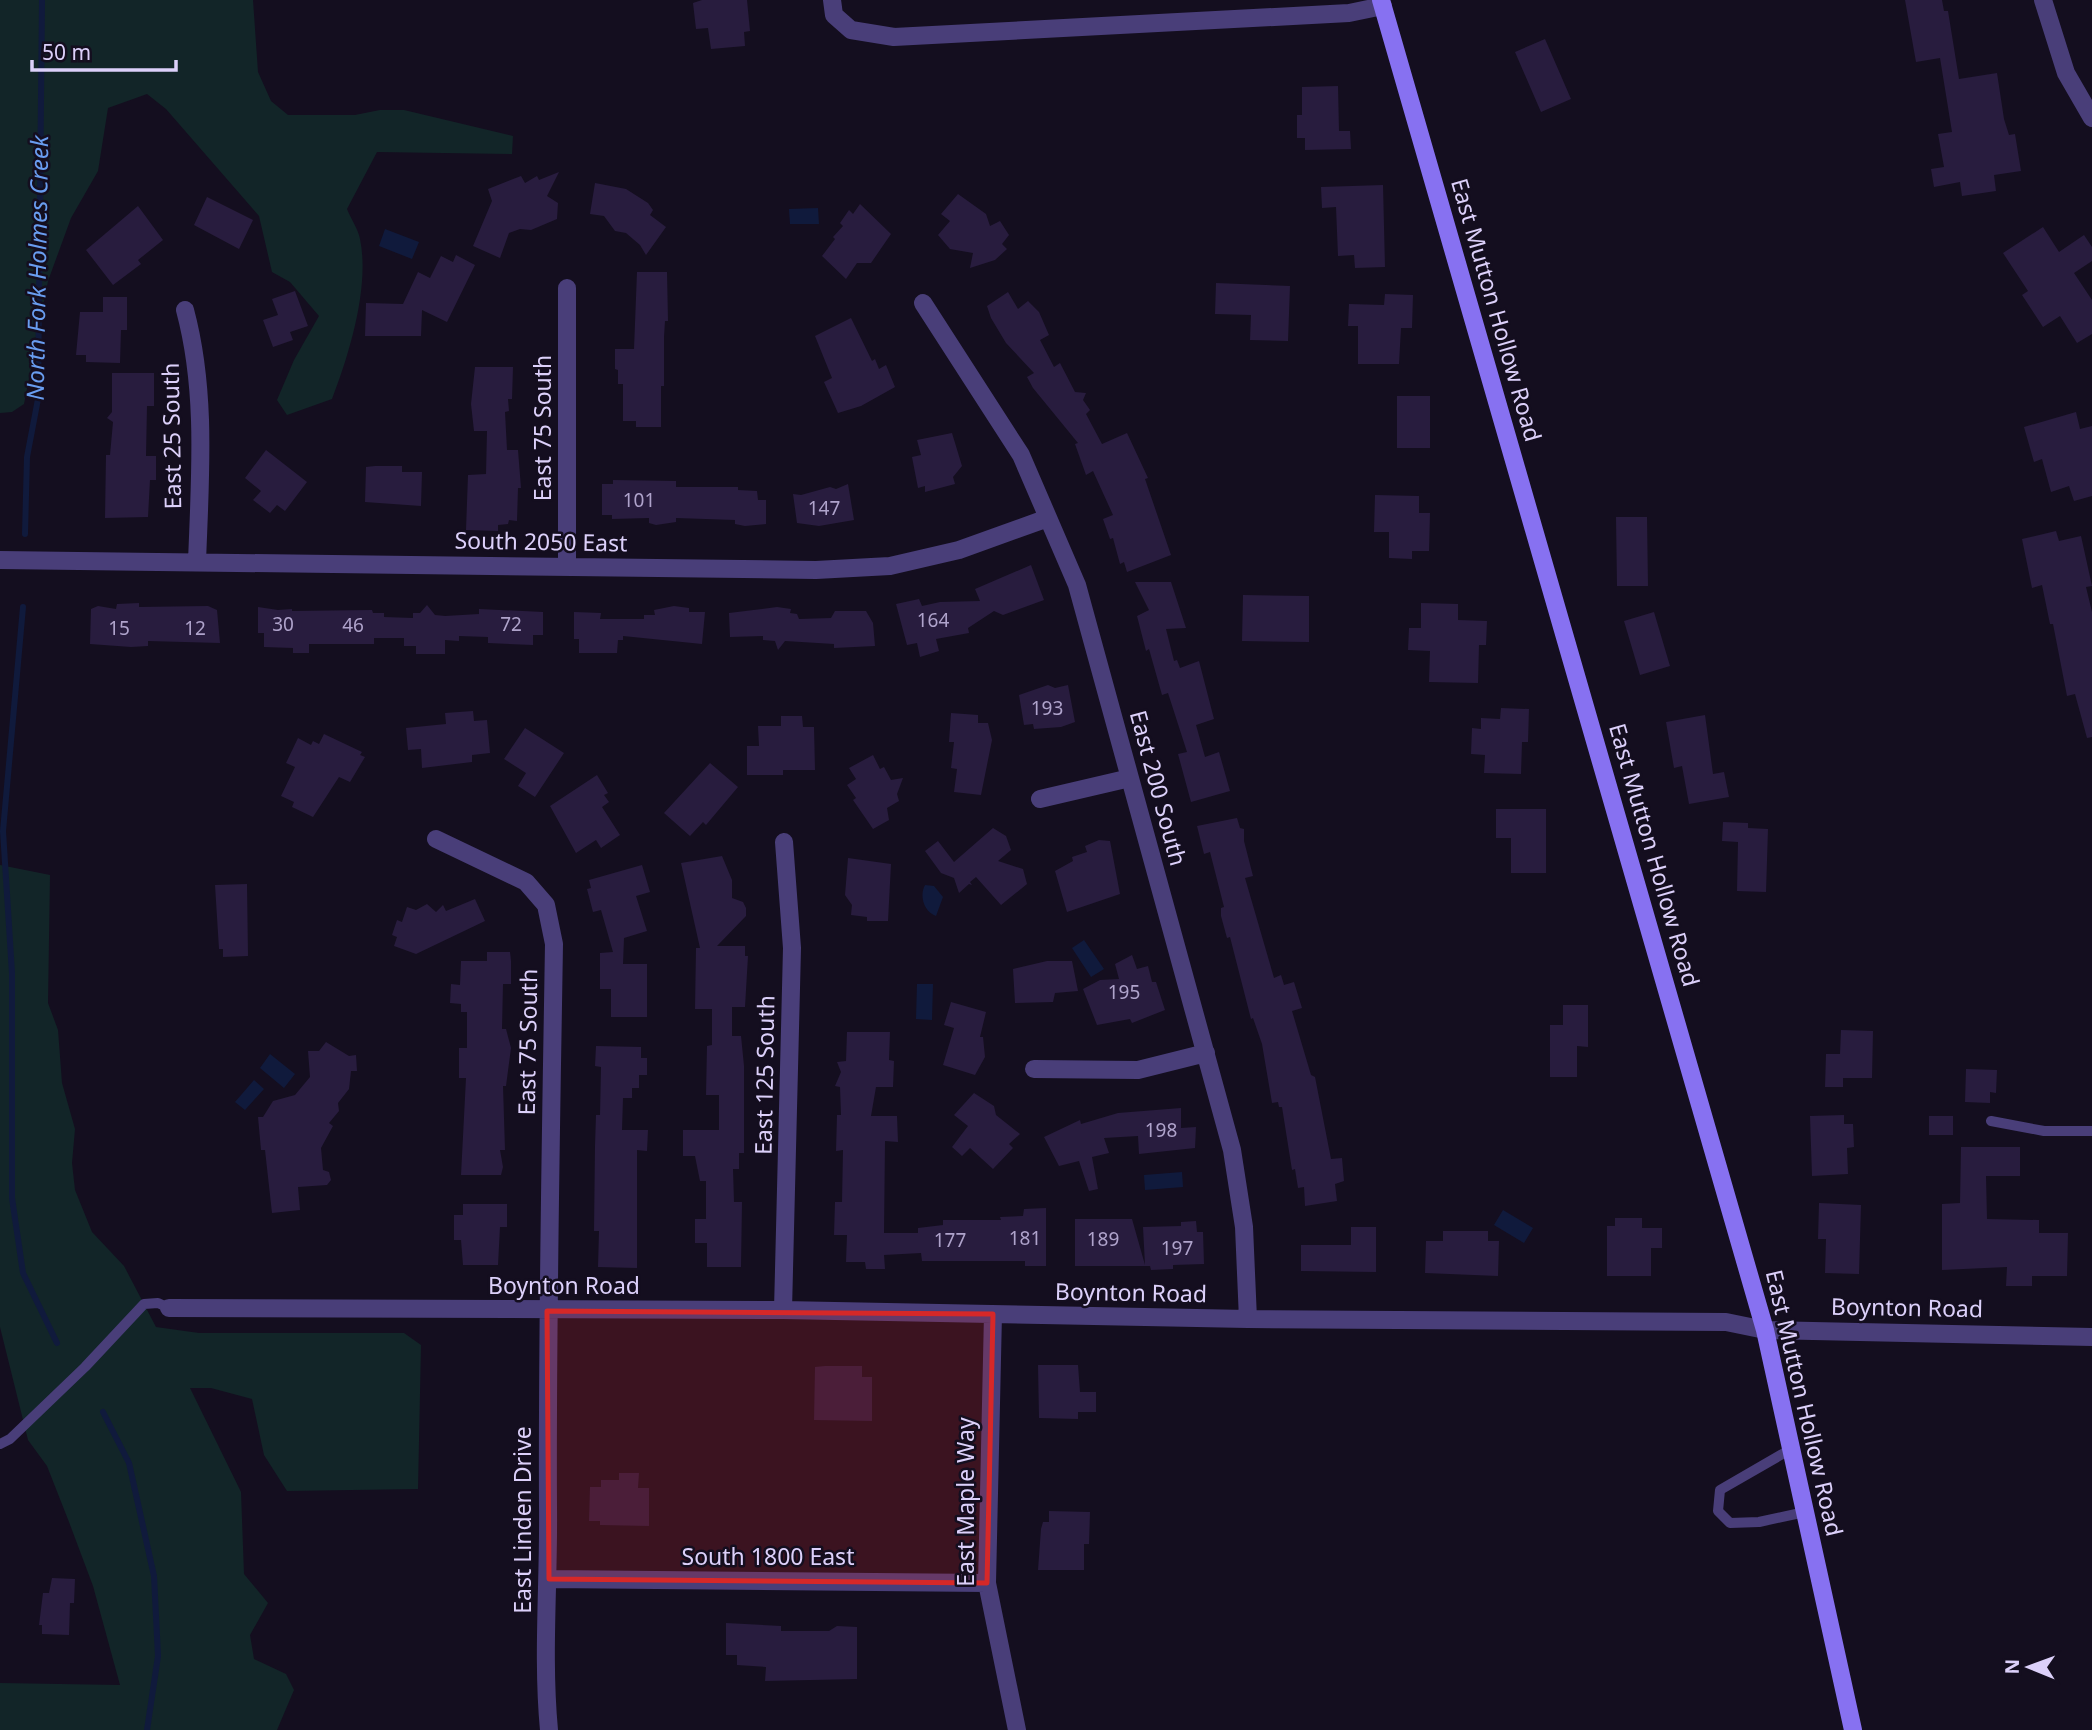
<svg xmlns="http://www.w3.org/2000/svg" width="2092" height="1730" font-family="'Noto Sans',sans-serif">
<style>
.green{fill:#122528}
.water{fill:#101a3c}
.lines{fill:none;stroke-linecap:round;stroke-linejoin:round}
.stream{stroke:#101a3c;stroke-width:6}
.building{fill:#281c3e}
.lane{stroke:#493e79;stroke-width:10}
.street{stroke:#493e79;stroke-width:18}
.secondary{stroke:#8771f1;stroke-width:18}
.marked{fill:#d62828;fill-opacity:0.2;stroke:#d62828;stroke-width:5;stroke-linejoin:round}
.labels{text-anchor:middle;stroke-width:5;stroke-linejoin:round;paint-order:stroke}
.number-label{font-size:19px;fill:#afa3cb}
.street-label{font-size:23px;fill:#dcd0fa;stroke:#140e1f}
.water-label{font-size:24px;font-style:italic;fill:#699df0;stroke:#140e1f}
</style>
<rect width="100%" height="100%" fill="#140e1f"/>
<path class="green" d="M0,0H253L258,72L271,101L288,115H355L380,110H404L513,136L512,154L377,152L347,209C351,219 358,229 360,239C370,287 349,355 332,399L287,415L277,400L294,360L319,316L290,282L272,272L259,216L166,109L147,94L108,108L98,171L71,218L48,281L24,404L12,412L0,413Z
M0,865L50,875L48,1003L58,1030L62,1083L75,1129L72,1163L75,1190L92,1232L124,1266L156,1327L199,1333H404L421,1345L418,1489L287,1491L264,1455L252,1399L211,1388H190L241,1492L244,1574L268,1603L250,1635L254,1659L286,1674L294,1690L277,1730H0V1683L120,1685L93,1586L69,1522L47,1466L28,1440L0,1327Z"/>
<path class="water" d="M818,208L819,224H790L789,209Z
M385,229L419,242L412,259L379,246Z
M925,885L934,886L943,897L936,916C924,912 919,896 925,885Z
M1084,940L1104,969L1091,977L1072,948Z
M917,984H933L932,1020L916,1019Z
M270,1054L295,1074L284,1088L260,1068Z
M254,1080L264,1089L245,1110L235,1102Z
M1182,1172L1183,1187L1145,1190L1144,1175Z
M1503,1210L1533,1228L1524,1243L1494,1225Z"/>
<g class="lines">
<path class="stream" d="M25,534L27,457L38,399L42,0
M23,607L3,831L12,973V1198L23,1273L57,1343
M103,1412L129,1463L154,1576L158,1656L147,1730"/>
</g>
<path class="building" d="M702,0H747L750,31L744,32L745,46L711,49L708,28L696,29L693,3Z
M1905,0H1942L1944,11H1948L1959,79L1997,73L2004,119L2009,135L2015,134L2021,171L1994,175L1996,191L1962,196L1960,182L1934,187L1931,169L1944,167L1938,134L1952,132L1940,58L1916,62Z
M1545,39L1571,99L1541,112L1515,52Z
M1338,86L1339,131H1350L1351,149L1305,150V138H1297V115H1302V87Z
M559,172L547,196L558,203L557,219L531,230L520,229L509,233L500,258L473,246L492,201L488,189L521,176L525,183L537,176L539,180Z
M595,183L626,189L648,203L653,210L650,215L666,227L646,255L640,245L626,233L615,231L604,216L590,214Z
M1383,185L1385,267L1355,268L1354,255L1338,256L1336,207L1322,208L1321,187Z
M958,194L986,214L990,226L1000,221L1009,235L1002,244L1007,249L995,260L970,268L973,253L950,249L938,235L950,221L941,214Z
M207,197L253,220L239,249L194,225Z
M860,204L891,234L871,263H857L846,279L822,256L835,239L833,237L843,226L840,223L849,210L853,214Z
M138,206L163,240L138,260L141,264L113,285L86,250Z
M2043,227L2059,252L2084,235L2092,247V261L2074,273L2092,300V334L2077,343L2060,316L2043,327L2022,295L2028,291L2003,253Z
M456,255L475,265L447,322L422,310L421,336H365L366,303L403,304L418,272L430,278L441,256L453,262Z
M637,272H667L668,321H665L664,337V386H661V427H636V421H623V384H618V370L615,369V349H634Z
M1216,283L1290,286L1288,341L1250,340L1251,315L1215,314Z
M295,291L308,326L290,332L293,340L273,347L263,320L278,315L272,299Z
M1008,292L1018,309L1028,301L1039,312L1049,335L1040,340L1054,367L1060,363L1075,392L1086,393L1083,400L1090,410L1086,414L1102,444L1127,433L1148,478L1145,479L1171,555L1127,572L1124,562L1120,564L1113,538L1110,539L1103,519L1113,515L1093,471L1086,475L1075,444L1078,443L1033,388L1027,377L1034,373L1006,343L991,318L987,306Z
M1385,294L1413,295L1412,328H1401L1399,364H1358V326H1348L1349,304L1384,305Z
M103,297H127V330H121L120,363L86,362V355H76L80,312H103Z
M851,318L872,361L875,359L879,369L886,365L895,387L861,406L838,413L824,382L832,378L815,336Z
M475,367H513L512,399H508L509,411L505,412L507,450H518L521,488H518L517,521L509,520L508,524L498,525V531L466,530L468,475L486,474L487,431H474L471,404Z
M112,373H154V406H147L146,456H156V480H150L148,517L105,518L106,455H110L113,422L107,418L112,412Z
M1397,396H1430V448H1397Z
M2076,412L2080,429L2092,426V496L2074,501L2069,486L2051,492L2042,459L2034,462L2024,427Z
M952,433L962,466L953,477L955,484L925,492V486L918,488L912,457L921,455L917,440Z
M266,450L307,482L285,511L277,505L270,513L253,500L261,491L245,478Z
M375,466H402V472H422L421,506L365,502L366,467Z
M613,480L676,481V487H738V490L757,491L758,500H766V524L745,526L735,524V520L676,518V522L656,525L649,523V518L612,519V515H602V484H613Z
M848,484L854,520L819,526L797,523L793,494L801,495L830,487L836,489Z
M1375,495L1419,496V513H1430L1429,551H1412V559L1389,558V532H1374Z
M1616,517H1647L1648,586H1617Z
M2056,531L2059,541L2081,536L2092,586L2086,587L2092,612V737L2087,738L2075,694L2067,696L2053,624H2050L2042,585L2032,588L2022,539Z
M1031,565L1044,600L1003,615L994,611L968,628L969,633L936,639L939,651L920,657L917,643L907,645L896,604L919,599L922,606L940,602L980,601L975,589Z
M1135,582H1171L1186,628L1166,629L1174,661L1177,660L1180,668L1199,661L1214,719L1196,725L1205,757L1219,752L1230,791L1191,802L1178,754L1187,752L1168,693L1162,695L1149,649L1146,651L1137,616L1149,610Z
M1243,595L1309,596V642L1242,641Z
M139,603V607L208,606L217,610L220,643L148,641V646L131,647L90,644L91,609L98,606L116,609L117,604Z
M1421,603L1458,604V620L1487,621L1486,645H1479L1478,683L1429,682L1430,651L1408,650L1409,628H1421Z
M427,605L435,615L445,616L479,614V609L543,612V635H533V645L488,643V637L459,636V641L445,640V654H416V646H404V638H374V644H309V653H293V648L264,647V633H258V607L278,610L292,609V611L372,610L373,613H384V617L413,618V613H420Z
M674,606L689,608V612H705L702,644L623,636V640H618L617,653H579V639H574V612L601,613L600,619H644V615H655L654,610Z
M777,607L791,609L790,613L797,614L799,619L831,618L835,611H866L873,623L875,646L834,648V644L785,641L778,650L775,641L763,640V636L730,637L729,613Z
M1654,612L1670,666L1640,675L1624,621Z
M1048,685L1055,688L1068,685L1075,722L1061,727L1034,729L1033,724L1024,725L1019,695Z
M1501,708L1529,709L1528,742H1522L1521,774L1484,773L1485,755L1471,754L1472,728L1481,729V718L1500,719Z
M473,711L474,721L487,720L490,753L472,755V762L422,768L421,749L408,750L406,728L446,724L445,713Z
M951,713L978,715V723H988L992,740L981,795L954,792L957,769L951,768L954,742H949Z
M1705,715L1713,774L1724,772L1729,797L1689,804L1682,766L1674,768L1666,722Z
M781,716H802L803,727H814L815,770H783V775H747V746H759L758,726H781Z
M525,728L564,753L535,797L518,786L526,773L504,759Z
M324,734L362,752L360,755L365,757L350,782L339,777L313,817L292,807L294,802L281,796L295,767L286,763L298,738L311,745L313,741L319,744Z
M873,755L880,769L884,767L891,780L903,778L897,794L899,801L887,808L889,820L873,829L853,800L856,798L847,785L856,779L849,768Z
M710,763L738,787L706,825L703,822L690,836L664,813Z
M597,775L608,793L604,795L609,802L602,807L620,835L601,848L596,840L576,853L550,806Z
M1496,809H1546V873H1511V838H1496Z
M1237,818L1240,828L1244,829V841L1253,876L1245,878L1274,978L1281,975L1284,985L1294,982L1302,1008L1292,1011L1311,1075L1315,1077L1331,1159L1342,1158L1344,1181L1335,1184L1337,1201L1305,1206L1304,1187L1298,1188L1295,1169L1292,1170L1282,1107H1279L1278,1102L1272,1103L1262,1044L1253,1018L1251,1019L1230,937L1227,938L1221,916V908L1224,907L1210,852L1204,854L1197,826Z
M1723,822L1748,823V828L1768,829L1766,892L1737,891L1738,842L1722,841Z
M993,828L1006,836L1011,850L998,861L1023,869L1027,884L1001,905L976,877L970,882L972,885L969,884L959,893L954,878L941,873L925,851L938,841L954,862Z
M1099,840L1110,841L1120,894L1067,912L1055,871L1073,861L1072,857L1087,852L1085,846Z
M722,856L732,880V898L743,902L746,908V916L717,946H745V956H748L745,1007H732V1036H741L744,1066V1153H739V1169H733L734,1202H742L741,1267H707V1243H695V1219H706V1181H700L695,1156H683V1130H719V1095H706L707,1046L712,1045V1009H695L696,948H700L681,863Z
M848,858L891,864L888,921H867V917L851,915L852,905L845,895Z
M642,865L650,892L636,896L647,931L624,938L623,964H647V1017H611V989H600V953L613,952L601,910L593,912L587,889L591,888L589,880Z
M247,884L248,956L223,957V949H219L215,885Z
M475,899L485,921L416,954L394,946L397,937L392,935L397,920L402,922L407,907L416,910L427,904L436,912L443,905L446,911Z
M487,952H510L511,961V984H503L502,1029H506L511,1048L506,1086H503L505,1150H500L503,1167L501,1175H461L466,1078H459V1048H467V1012H461V1004L450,1003L451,984L460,985L461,961H487Z
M1132,955L1137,969L1148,966L1152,982H1156L1165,1010L1132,1023L1130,1019L1097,1025L1083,989L1100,980L1119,979L1115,964Z
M1047,961H1072L1078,991L1055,993L1053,1002L1015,1003L1013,969Z
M951,1002L986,1012L980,1037H983L985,1057L975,1075L943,1065L954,1028L944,1025Z
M1563,1005H1588V1047L1577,1046V1077H1550V1025H1563Z
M1841,1030L1873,1031L1872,1078H1843V1087H1825L1826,1054H1840Z
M847,1032H890L889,1060L894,1061L893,1087H876L871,1116H897L898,1142L885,1141L884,1233H918V1228L943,1225V1220H1001L1000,1217L1023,1216L1024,1209L1046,1208V1266H1025V1261H922L921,1253L884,1255L885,1269H866L865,1262H846L847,1235H834L835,1202H842L843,1150L836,1151L837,1115H841L840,1087L835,1086L841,1072L837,1062L846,1061Z
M326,1042L349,1056L356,1055L357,1071H351L349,1089L338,1103L339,1111L329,1123L333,1126L321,1148L323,1170L329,1172L331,1180L327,1185L298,1187L300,1210L272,1213L265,1150H261L258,1117H263L273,1101L295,1095L310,1077L308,1051H319Z
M596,1046L641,1047V1058H647V1075H639V1088H632V1098H623L622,1130H648L647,1151L637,1150V1268L598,1267L599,1231H594L595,1146L596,1115H600L601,1067L595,1066Z
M1966,1069L1997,1070L1996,1093L1990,1092V1103L1965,1102Z
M974,1093L994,1106L996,1115L1020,1134L1009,1144L1013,1148L993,1169L970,1148L962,1156L952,1147L968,1126L954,1115Z
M1181,1108V1128L1196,1127L1195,1148L1139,1154L1138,1136L1104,1138L1109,1153L1092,1157L1098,1189L1089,1191L1079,1161L1059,1166L1044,1137L1080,1120L1081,1124L1118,1113Z
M1844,1115V1124H1853L1854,1147L1847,1148L1848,1174L1812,1176L1810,1116Z
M1929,1116H1953V1135H1929Z
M1961,1147H2020V1176H1986L1987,1219L2039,1220V1233H2068L2067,1276H2032V1286H2006L2007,1267L1942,1270V1204L1960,1203Z
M1819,1203L1861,1205L1859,1274L1825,1273L1826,1239H1818Z
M463,1204H507V1227H500L498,1265H463L461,1240H454V1215H463Z
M1615,1218H1642V1228H1662V1248H1651V1276H1607V1226H1615Z
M1075,1219H1132L1145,1265L1143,1227L1181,1226V1222L1196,1221L1197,1232H1203L1204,1264L1173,1265V1269L1151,1270L1150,1266H1075Z
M1351,1227H1376V1272L1301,1271V1245H1351Z
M1443,1231H1488V1241H1499L1498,1276L1425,1273L1426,1241H1443Z
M1038,1365H1078L1080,1392H1096V1412H1078V1419L1039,1418Z
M825,1366H862V1377H872V1421L814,1420L815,1367Z
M619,1473H639L638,1488H649V1526L600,1525V1521H589L590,1487H601V1480H619Z
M1049,1511L1090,1512L1089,1544H1084V1570H1038L1041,1529L1043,1522H1049Z
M52,1578L75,1579L74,1603H70L69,1635L42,1634V1625H39L43,1593H49Z
M726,1623L781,1626V1631H829L837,1626L857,1627V1679L765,1681L766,1667L737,1665V1655H726Z"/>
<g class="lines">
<path class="lane" d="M1991,1121L2044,1131H2092
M0,1444L10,1439L85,1367L144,1304L158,1303L169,1308
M1791,1449L1720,1490L1718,1511L1730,1523L1759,1522L1805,1512"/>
<path class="street" d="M832,0L834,15L851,30L894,37L1349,13L1383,6
M2043,0L2066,73L2092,118
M923,303L1021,455L1077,585L1232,1150L1244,1227L1248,1319
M185,310C207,392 200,478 197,562
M0,560L816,570L890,566L959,550L1048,518
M567,567V288
M1040,799L1130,778
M436,839L526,882L546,905L554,944C551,1132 547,1320 548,1507C549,1582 542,1656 549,1730
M1034,1069L1138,1070L1206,1053
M169,1308L783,1310L1248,1319L1726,1322L1765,1330L2092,1337
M783,1310L792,948L784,842
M993,1314L987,1583L1017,1730
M549,1579L987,1583"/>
<path class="secondary" d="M1381,0L1765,1330L1853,1730"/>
</g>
<path class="marked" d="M547,1311L993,1314L987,1583L549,1579Z"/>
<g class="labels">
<g class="number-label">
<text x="639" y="507">101</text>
<text x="824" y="515">147</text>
<text x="933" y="627">164</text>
<text x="283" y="631">30</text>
<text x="511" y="631">72</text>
<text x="353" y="632">46</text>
<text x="119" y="635">15</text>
<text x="195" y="635">12</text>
<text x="1047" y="715">193</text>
<text x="1124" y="999">195</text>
<text x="1161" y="1137">198</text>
<text x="1025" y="1245">181</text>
<text x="1103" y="1246">189</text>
<text x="950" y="1247">177</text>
<text x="1177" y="1255">197</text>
</g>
<g class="street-label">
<text transform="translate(1496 310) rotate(74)" y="8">East Mutton Hollow Road</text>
<text transform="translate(543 428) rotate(-90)" y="8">East 75 South</text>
<text transform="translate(172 436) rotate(-91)" y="8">East 25 South</text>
<text transform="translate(541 542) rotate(1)" y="8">South 2050 East</text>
<text transform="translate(1158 788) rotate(75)" y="8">East 200 South</text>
<text transform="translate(1654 855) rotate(74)" y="8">East Mutton Hollow Road</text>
<text transform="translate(528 1042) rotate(-89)" y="8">East 75 South</text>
<text transform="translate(765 1075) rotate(-89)" y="8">East 125 South</text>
<text x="564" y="1294">Boynton Road</text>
<text transform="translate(1131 1293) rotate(1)" y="8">Boynton Road</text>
<text transform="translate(1907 1308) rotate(1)" y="8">Boynton Road</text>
<text transform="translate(1804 1403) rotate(77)" y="8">East Mutton Hollow Road</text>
<text transform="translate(966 1502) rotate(-90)" y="8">East Maple Way</text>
<text transform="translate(523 1520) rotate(-90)" y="8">East Linden Drive</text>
<text x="768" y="1565">South 1800 East</text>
</g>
<g class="water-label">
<text transform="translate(38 268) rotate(-89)" y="8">North Fork Holmes Creek</text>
</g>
</g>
<g transform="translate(2029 1667) rotate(271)" stroke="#140e1f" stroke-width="5" paint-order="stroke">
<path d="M0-5L12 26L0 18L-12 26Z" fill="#dcd0fa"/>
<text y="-10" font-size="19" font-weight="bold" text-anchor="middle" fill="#dcd0fa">N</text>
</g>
<path d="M32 60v10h144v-10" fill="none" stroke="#dcd0fa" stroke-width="3.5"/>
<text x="42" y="60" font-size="21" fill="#dcd0fa" stroke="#140e1f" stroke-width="5" paint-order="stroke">50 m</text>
</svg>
